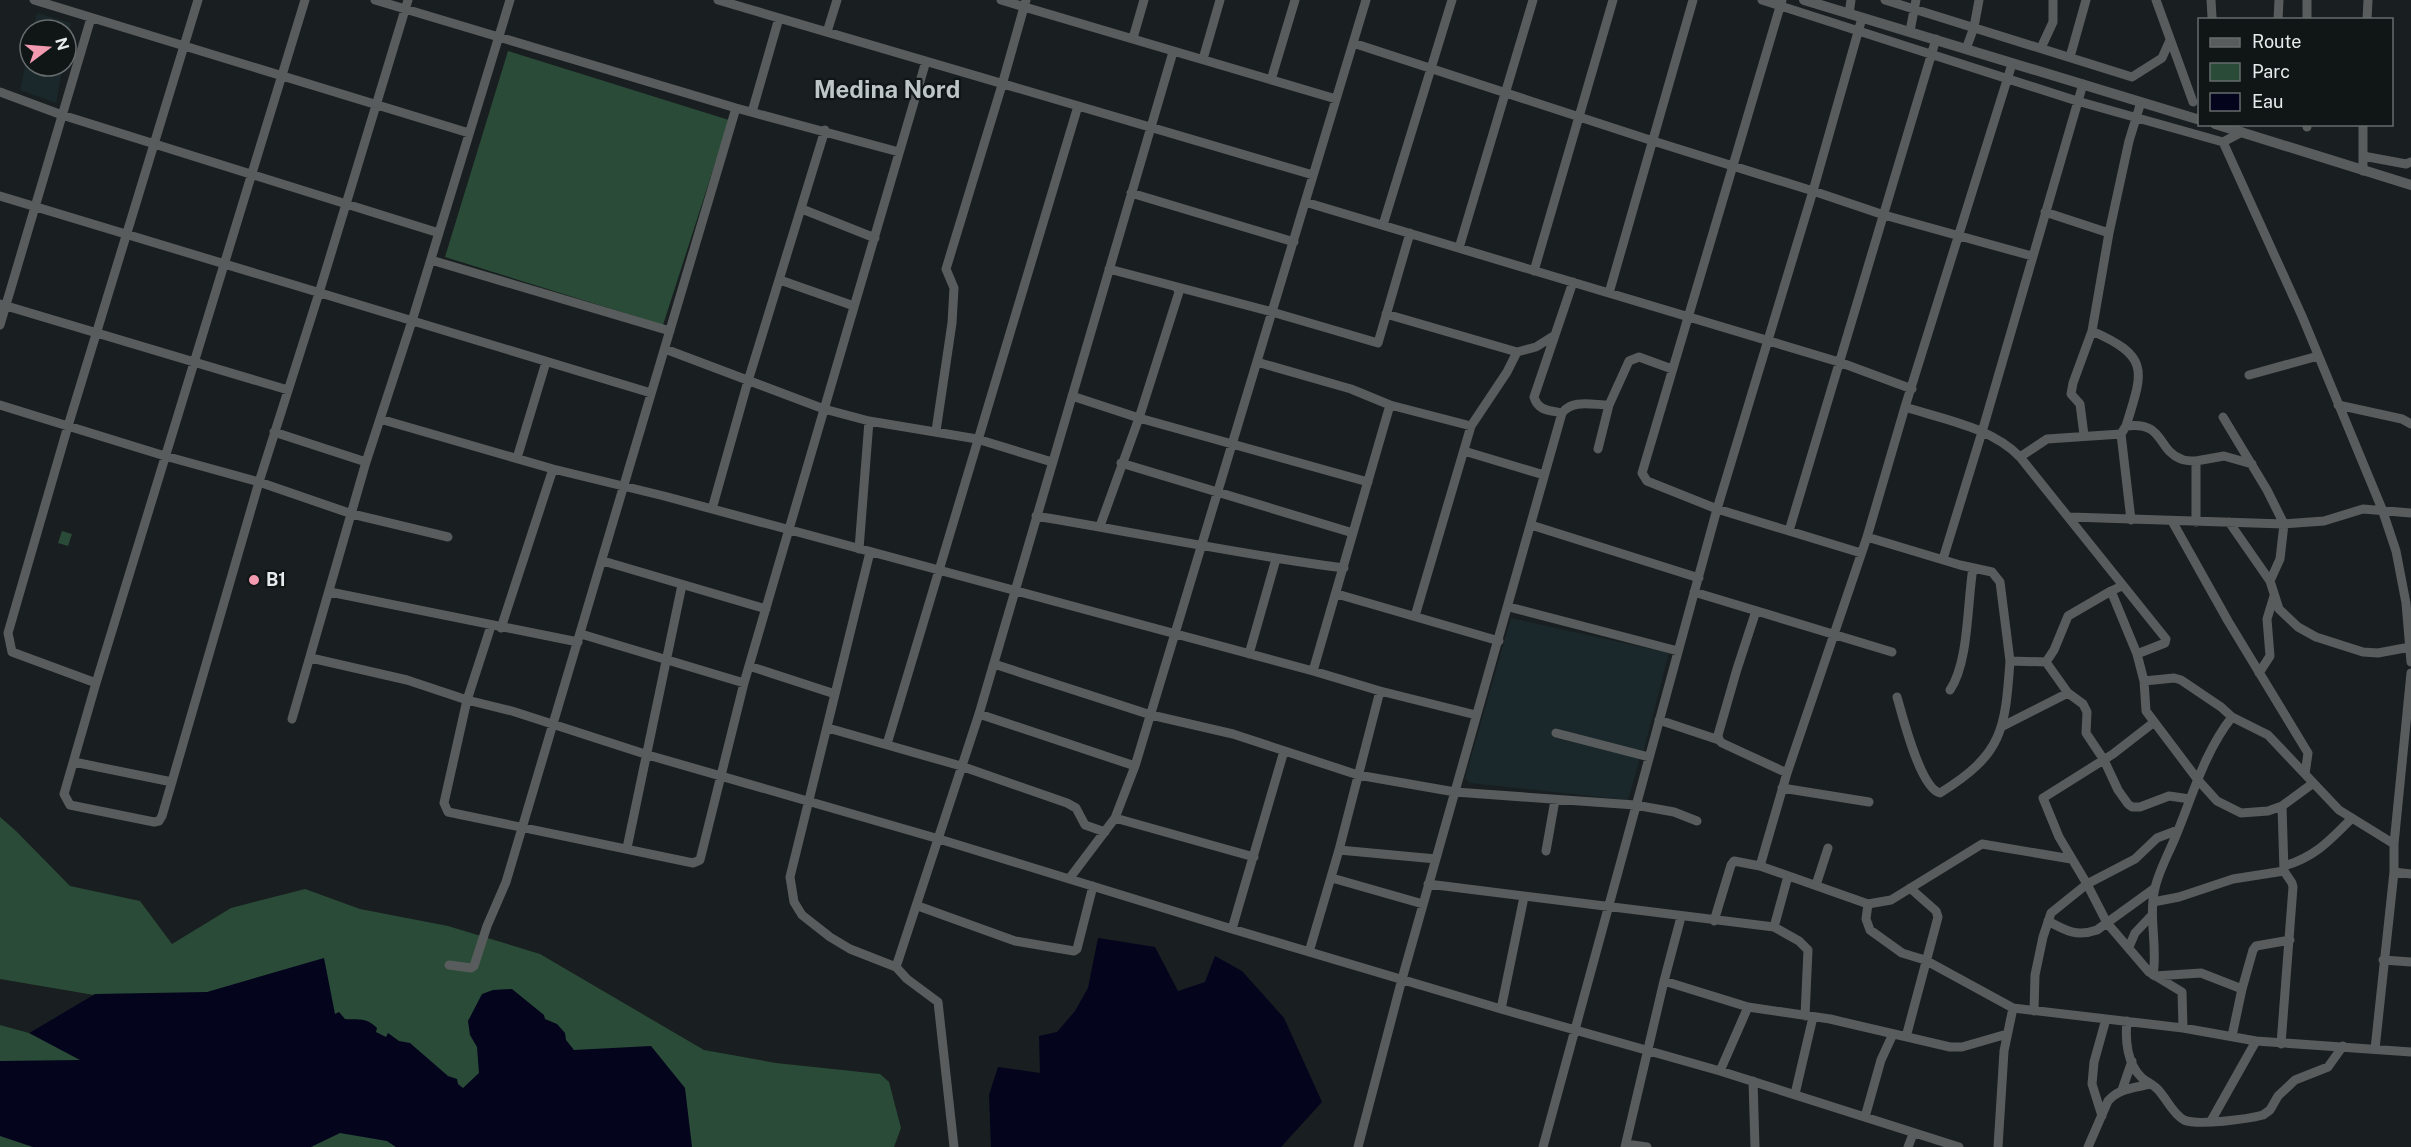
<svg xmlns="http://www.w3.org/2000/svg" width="2411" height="1147" font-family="'Public Sans',sans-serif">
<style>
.built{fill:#1b282b}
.green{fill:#2a4b37}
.water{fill:#04041d}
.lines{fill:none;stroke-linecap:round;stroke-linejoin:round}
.minor{stroke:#595c5c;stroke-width:9}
.tertiary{stroke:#595c5c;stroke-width:10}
.poi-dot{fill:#f29ab0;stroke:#101516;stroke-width:2}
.labels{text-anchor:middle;stroke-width:4.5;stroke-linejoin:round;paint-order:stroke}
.poi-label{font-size:18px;font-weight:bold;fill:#e7ebec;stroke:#101516;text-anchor:start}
.district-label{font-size:24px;font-weight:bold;fill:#bec5c7;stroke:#101516}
</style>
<rect width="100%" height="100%" fill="#191e20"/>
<path class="built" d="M37,13L71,23L66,47V30H33Z
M30,44V66H63L56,103L20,90Z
M1511,618L1669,653L1643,753L1555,728L1553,736L1640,758L1628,800L1470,783L1465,778Z"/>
<path class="green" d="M508,51L729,120L663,325L445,257Z
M62,531L72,534L68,546L58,543Z
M0,817L16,831L70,886L140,901L172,944L231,908L305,889L360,909L448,926L540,954L704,1050L776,1063L880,1074L889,1082L901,1128L894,1147H0V1025L29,1033L94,995L0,979Z"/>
<path class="water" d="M1098,938L1155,947L1178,991L1205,982L1215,956L1242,971L1284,1018L1322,1102L1281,1147H991L989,1095L998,1067L1040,1073L1039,1036L1057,1032L1075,1011L1088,988Z
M324,958L335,1014L339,1012L345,1019C358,1020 366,1017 377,1028L376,1032L386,1037L388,1033L399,1041L410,1043L448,1076L457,1079L458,1084L463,1088L479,1073L477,1047L470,1035L468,1021L482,994L493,990L512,989L544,1015L545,1019L557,1024L565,1033L566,1040L574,1050L651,1046L685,1088L692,1147H396L387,1141L340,1133L311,1147H33L0,1136V1061L80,1060L29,1033L95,994L207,992Z"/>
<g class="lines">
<path class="minor" d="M34,0L469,133
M305,0L96,683L64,794L70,805L154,822L159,821L162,816L259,482L319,293L408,0
M375,0L736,108L899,152
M718,0L1313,175
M1001,0L1336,99
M1762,0L2077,101L2223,142
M1782,0L1642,473L1647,481L1717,509L1861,553
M1885,0L2132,77L2162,58L2170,40
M2156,0L2193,102
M2211,0L2212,17
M1849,14L1851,0
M2278,20L2279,0
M2307,20V0
M2367,20L2368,0
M1910,31L1916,0
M827,32L837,0
M1133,38L1144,0
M1353,43L1653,141L1813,191L1884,215L2032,256
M2041,48L2053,22V0
M1966,49L1974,27L1979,0
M2070,57L2086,0
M1203,59L1220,0
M1271,80L1295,0
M0,92L62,115L439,233
M752,112L779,18
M2307,127V124
M2242,132L2223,142L2302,316L2382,509L2396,551L2406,603L2411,662
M2363,156L2406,164L2411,162
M2363,171V124
M1131,193L1294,242
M0,196L651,393
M1305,202L1839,362L1912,389
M802,209L875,238
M2045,212L2109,233L2092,331L2073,383L2071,394L2080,404L2084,435
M1383,225L1452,0
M2109,233L2129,141L2141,102
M1459,248L1533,0
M431,260L670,331
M1109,269L1272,312L1378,343L1410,233
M1534,271L1613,0
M780,280L854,306
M1609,293L1693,0
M0,304L288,390
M1386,314L1517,352L1536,347L1555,335
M0,325L91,18
M2092,331C2151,357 2143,371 2126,426
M665,349L824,409L869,421L977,439L1052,462
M1257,362L1351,389L1390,405L1471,426
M2249,375L2318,356
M1072,396L1139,418L1368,482
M0,405L165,456L259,482L352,514L448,537
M2338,405L2402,419L2411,424
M1905,407C1942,419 1991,427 2020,457L2166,639L2165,643L2137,654
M1562,413C1549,410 1538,411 1534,397L1573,282
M2223,417L2267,490L2284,524L2280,559L2270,581
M380,419L553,469L664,496L1313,671L1380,691L1476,715
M936,431L952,323L954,288L946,269L1002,85L1026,0
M274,432L366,462
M2121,434L2131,520
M1598,449L1609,405
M1464,451L1544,475
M2020,457L2047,439L2121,434L2126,426C2165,421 2156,449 2181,459C2185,461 2191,461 2196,461
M517,458L546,362
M1121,463L1353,533
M712,509L748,381L825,130
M1036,516C1139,533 1241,555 1344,568
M2070,517L2284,524L2324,521L2363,509L2411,513
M2172,521L2228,621L2308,753L2305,774
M2196,522V461L2224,456L2252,464
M2229,522L2270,581L2279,609L2298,627L2316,637L2363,652L2378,653L2410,647
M1531,525L1699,578
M1100,526L1139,418L1179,292L1177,288
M1789,531L1936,39
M1867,537L1960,565L1992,572L2000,582L2010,661L2046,662
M859,549L869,421
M870,552L790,877L794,902L802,915L830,937L850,949L896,967L907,979L938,1002L954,1147
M1943,559L1982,432L2083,84
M603,561L766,609
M2122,586L2111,591L2137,654L2144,681L2146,711L2198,780L2217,801L2241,813L2268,811L2282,806L2312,784
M330,592L578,642
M1694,592L1892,652
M1337,594L1499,641
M1509,607L1678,651
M1415,616L1471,426L1507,372L1517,352
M491,626L467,700L444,803L448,812L693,863L700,860L744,683L926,61
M501,628L553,469
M581,634L744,683
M1249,654L1276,559
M311,658L407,680L467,700L512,711L648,755L939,839L1232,929L1501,1009L1720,1071L1959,1147
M2046,662L2068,693L2083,704L2087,712L2086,733L2104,760L2118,790L2128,804L2132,807H2140L2169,796L2190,799
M2046,662L2054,650L2068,616L2111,591
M994,664L1151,715L1233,734L1358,775L1455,792L1635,805L1674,812L1697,821
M749,666L835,694
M1313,671L1390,405
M2259,673L2270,656L2267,619L2274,596
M2144,681L2174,678L2181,680L2221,707L2232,717
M96,683L12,652L8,633L68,426L198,0
M1950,690C1969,662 1967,603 1973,568
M1897,697C1903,717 1920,788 1940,793C2003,754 2005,730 2010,661
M979,714L1135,766
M292,719L366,462L412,321L510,0
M1659,720L1719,740L1722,743L1787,773
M2153,723L2113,754L2043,798L2059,837L2087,884L2107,923L2149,972L2182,992L2183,1028
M2003,726L2068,693
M828,728L961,766L1067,803L1076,808L1085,825L1105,832
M1556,733L1649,757
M1719,740L1718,735L1737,669L1756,611
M887,744L1078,106
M74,762L172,782
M1782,788L1869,802
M1115,818L1254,857
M627,848L682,585
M1339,850L1436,859
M1546,851L1555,800
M1760,866L1787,773L1867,537L1905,407L2012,64
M2284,866C2315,857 2329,841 2352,818
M2394,872L2411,874
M1332,878L1423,904
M1069,879L1115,818L1135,766L1366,0
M1428,884L1774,927L1799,941L1808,950L1805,1016
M1816,885L1828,848
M2153,902L2179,897L2233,879L2284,871L2282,806
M1868,904L1866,919L1870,930L1902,953L1925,960L2013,1008L2183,1028L2256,1041L2411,1052
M918,906L1015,941L1074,951L1077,949L1093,886
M1714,921L1731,865L1734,861L1760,866L1868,904L1891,900L1982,844L2071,859
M2048,921C2066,931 2077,937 2097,930L2155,888
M1774,927L1788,876
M1232,929L1284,751
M2129,947L2135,933L2152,915
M1309,952L1339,850L1380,691
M2383,960L2411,962
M449,965L471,968L474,966L487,926L506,882L736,108
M896,967L979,714L1173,52
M2153,975C2158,947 2148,917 2155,888C2159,870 2170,851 2177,833C2193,794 2205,751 2232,717L2268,735L2339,810L2394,844
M2155,976L2201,973L2242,989L2232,1036
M1664,981L1748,1007L1830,1019L1950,1047H1962L2007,1034
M2242,989L2253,950L2256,946L2290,940
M1501,1009L1524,897
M2034,1011L2035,975L2043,937L2051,913L2087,884L2135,859L2157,838L2178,830
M2127,1021C2125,1040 2127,1064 2142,1078C2148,1083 2155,1085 2160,1092C2167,1100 2174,1115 2184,1120C2198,1126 2248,1119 2263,1115L2270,1110L2278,1096L2295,1080L2328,1067L2343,1046
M1906,1037L1938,917L1936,911L1910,888
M2281,1044L2293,887L2292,883L2284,871
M2375,1049L2394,872V844L2411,673
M1720,1071L1748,1007
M1753,1081L1755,1147
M2122,1090L2132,1061
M1795,1094L1813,1017
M2102,1116L2092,1084L2094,1062L2106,1019
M1865,1117L1881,1060L1893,1034
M2211,1121L2256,1041
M1626,1144L1647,1147
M1358,1147L1402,979L1562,413C1572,399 1593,405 1609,405L1629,361L1639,357L1672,369
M1543,1147L1717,509L1813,191L1862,18
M1625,1147L1664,981L1681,917
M1908,1147L1913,1134
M1998,1147L2004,1051L2013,1008
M2088,1147L2108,1101C2119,1088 2135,1088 2151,1084"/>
<path class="tertiary" d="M1804,0L2200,120
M2215,124L2411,185"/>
</g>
<circle class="poi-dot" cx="254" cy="580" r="6"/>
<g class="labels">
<g class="poi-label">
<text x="266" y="586">B1</text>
</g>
<g class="district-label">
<text x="887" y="98">Medina Nord</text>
</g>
</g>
<rect x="2198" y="18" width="195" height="108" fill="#101516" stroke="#666b6c" stroke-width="1.5"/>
<rect x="2210" y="38" width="30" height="9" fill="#595c5c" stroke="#666b6c" stroke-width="1.5"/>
<text x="2252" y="48" font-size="18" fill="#e7ebec">Route</text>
<rect x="2210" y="63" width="30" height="18" fill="#2a4b37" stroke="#666b6c" stroke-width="1.5"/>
<text x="2252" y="78" font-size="18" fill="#e7ebec">Parc</text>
<rect x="2210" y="93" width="30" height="18" fill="#04041d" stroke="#666b6c" stroke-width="1.5"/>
<text x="2252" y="108" font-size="18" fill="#e7ebec">Eau</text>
<g transform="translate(48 48) rotate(74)"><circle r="28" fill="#101516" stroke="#666b6c" stroke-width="1.5"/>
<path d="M0-4.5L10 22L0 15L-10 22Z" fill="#f29ab0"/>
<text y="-9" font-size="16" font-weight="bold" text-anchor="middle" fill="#e7ebec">N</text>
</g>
</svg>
